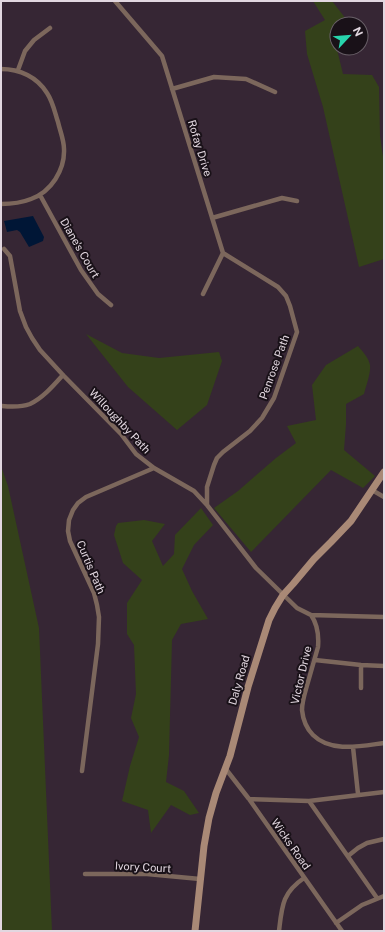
<svg xmlns="http://www.w3.org/2000/svg" width="385" height="932" font-family="'Public Sans',sans-serif">
<style>
.green{fill:#34411a}
.water{fill:#001636}
.lines{fill:none;stroke-linecap:round;stroke-linejoin:round}
.street{stroke:#7c675c;stroke-width:4.5}
.secondary{stroke:#a98976;stroke-width:7}
.labels{text-anchor:middle;stroke-width:4;stroke-linejoin:round;paint-order:stroke}
.street-label{font-size:11px;fill:#e2d7e0;stroke:#191118}
</style>
<rect width="100%" height="100%" fill="#362634"/>
<path class="green" d="M313,1H332L350,24H337V35L333,33L343,74L372,75L379,87L380,136L384,163V259L359,267L323,107L307,54L305,31L325,20Z
M86,334L122,353L159,358L219,352L222,361L207,405L177,430L128,387Z
M358,346C362,351 369,358 370,365C371,373 366,386 364,394L346,404V424L344,450L375,476L363,488L331,470L251,552L214,508L238,491L276,458L296,443L287,426L316,420L312,385L326,365Z
M1,466L8,486L39,628L52,931H1Z
M201,508L213,525L194,545L182,569L192,591L208,619L181,624L172,640L169,755L166,782L184,791L199,813L190,815L171,805L151,833L148,810L122,801L130,766L139,737L131,718L136,694L134,645L127,634V603L142,580L123,563L114,535L116,526L118,523L144,520L165,524L152,541L163,566L174,554L175,535Z"/>
<path class="water" d="M33,216L44,237L43,241L29,247L20,232L17,230L7,232L4,221Z"/>
<g class="lines">
<path class="street" d="M115,1L162,56L223,253L278,287L286,296L290,306L297,332L274,398L262,418L250,431L223,452L217,458L214,465L207,487V505
M1,69C20,69 37,77 47,93C53,102 55,113 58,122C60,131 64,140 64,149C65,170 51,192 31,199C21,203 11,204 1,204
M18,70L25,51L34,40L50,28
M172,89L214,77L246,79L275,92
M40,195L81,270L98,294L111,305
M212,218L282,198L297,201
M4,249L10,256L20,311L26,327L32,338L40,350L63,375L121,434L136,454L154,468L194,491L207,505L256,568L297,608L311,615L384,617
M203,294L223,253
M2,406C12,407 22,407 30,404C43,398 54,385 63,375
M372,490L384,497
M311,615C318,625 319,635 318,647C314,661 310,675 306,689C304,696 302,703 302,710C303,720 306,728 313,735C331,753 361,746 384,743
M315,660L361,665L384,666
M361,688V665
M353,747L358,794
M225,768L249,799L342,931
M82,771L98,644L99,617L97,605L94,593L70,541L68,531L69,520L73,510L78,503L86,497L154,468
M249,799L309,801L384,792
M309,801L377,898
M348,856L358,848L367,843L384,839
M85,874H147L200,879
M336,923L362,905L384,896
M279,931C282,906 282,893 304,878"/>
<path class="secondary" d="M195,931L204,846L209,818L216,793L230,756L248,687L269,620L275,608L283,595L293,584L314,559L331,542L351,521L384,472"/>
</g>
<g class="labels">
<g class="street-label">
<text transform="translate(200 148) rotate(73)" y="4">Rofay Drive</text>
<text transform="translate(80 248) rotate(60)" y="4">Diane's Court</text>
<text transform="translate(274 367) rotate(-70)" y="4">Penrose Path</text>
<text transform="translate(120 421) rotate(47)" y="4">Willoughby Path</text>
<text transform="translate(91 567) rotate(67)" y="4">Curtis Path</text>
<text transform="translate(301 675) rotate(-77)" y="4">Victor Drive</text>
<text transform="translate(239 680) rotate(-74)" y="4">Daly Road</text>
<text transform="translate(291 844) rotate(55)" y="4">Wicks Road</text>
<text transform="translate(143 867) rotate(3)" y="4">Ivory Court</text>
</g>
</g>
<rect width="385" height="932" fill="none" stroke="#e2d7e0" stroke-width="4"/>
<g transform="translate(349 36) rotate(64)"><circle r="19" fill="#191118" stroke="#696068"/>
<path d="M0-3L7 15L0 10L-7 15Z" fill="#28d5ad"/>
<text y="-6" font-size="11" font-weight="bold" text-anchor="middle" fill="#e2d7e0">N</text>
</g>
</svg>
